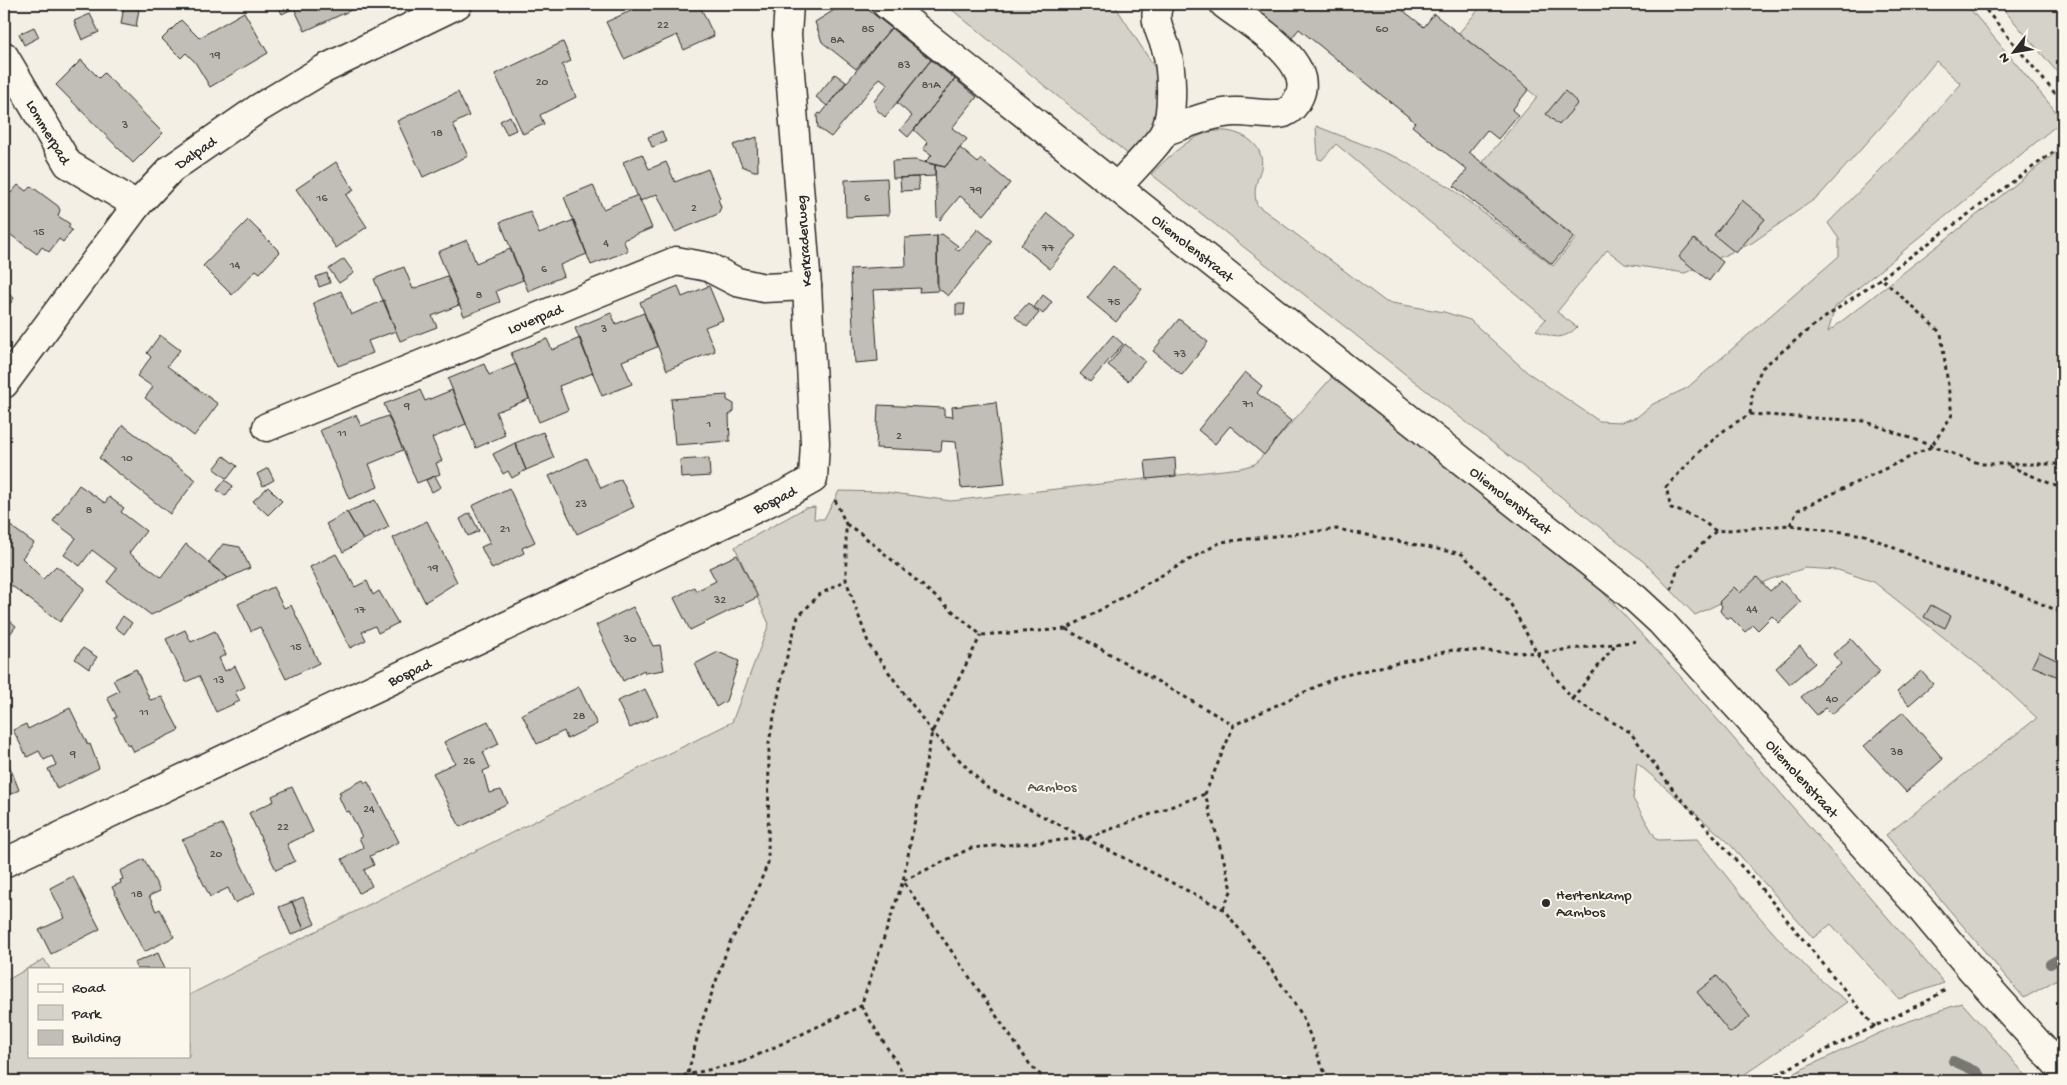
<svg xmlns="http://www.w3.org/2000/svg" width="2067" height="1085" font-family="'Gochi Hand',sans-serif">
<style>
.green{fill:#d5d2c9;stroke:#807e7a}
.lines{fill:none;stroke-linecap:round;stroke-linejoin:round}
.stream{stroke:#787772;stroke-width:10}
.building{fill:#c0beb6;stroke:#2b2b2b}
.minor-casing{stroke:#2b2b2b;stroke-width:31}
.path{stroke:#2b2b2b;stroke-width:3;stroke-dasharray:4 4;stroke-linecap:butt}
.minor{stroke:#fbf7ec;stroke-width:28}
.path-bridge{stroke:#2b2b2b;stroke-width:3;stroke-dasharray:4 4;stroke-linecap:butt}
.poi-dot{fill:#2b2b2b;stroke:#fbf7ec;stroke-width:2}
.labels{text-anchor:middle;stroke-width:4;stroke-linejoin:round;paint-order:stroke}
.number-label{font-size:12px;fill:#50504e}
.street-label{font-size:15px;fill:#2b2b2b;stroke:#fbf7ec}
.park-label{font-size:15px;fill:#565552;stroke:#fbf7ec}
.poi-label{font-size:15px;fill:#2b2b2b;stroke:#fbf7ec;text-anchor:start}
</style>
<rect width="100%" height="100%" fill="#f3efe4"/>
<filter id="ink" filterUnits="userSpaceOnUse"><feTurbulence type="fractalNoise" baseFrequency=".02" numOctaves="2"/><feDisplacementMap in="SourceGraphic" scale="10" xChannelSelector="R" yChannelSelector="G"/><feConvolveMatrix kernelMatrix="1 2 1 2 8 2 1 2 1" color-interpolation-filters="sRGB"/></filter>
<g filter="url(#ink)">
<path class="green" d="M945,4H1114L1160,76L1161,120L1129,155Z
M1483,4H1966L2063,120L1835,307L1828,332L2063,147V976L2024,998L1886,835L2037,718L1991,675L1874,582L1838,570L1805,568L1771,579L1695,615L1644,562L1151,174C1175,151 1205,119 1241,135C1250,139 1259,146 1261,157C1265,172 1250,182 1257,205L1386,302L1444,312L1470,320L1527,372L1599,421L1621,422L1637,417L1653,404L1687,388L1839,256V239L1828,223L1930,119L1961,84L1936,61L1898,108L1819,196L1752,243L1685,273L1625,264L1607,250L1557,312L1577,327C1563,341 1553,338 1536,330L1546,319L1336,144L1322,160L1318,159L1316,126L1398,158L1451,188L1553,266L1576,238L1483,162L1537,97L1459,33Z
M1999,4H2063V79Z
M1333,376L1575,562L1680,676L1944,983L1899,999L1831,924L1813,938L1727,841L1637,763L1633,799L1657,840L1697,839C1743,897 1788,958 1848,1002L1735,1081H4V982L44,959L50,969H29V1056H189V995L732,722L769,624L735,547L805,508L815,507L814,519H824L839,491L886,492L951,501L1241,468L1255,464Z
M1962,1003L2031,1081H1777L1892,1027Z"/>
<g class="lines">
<path class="stream" d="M2050,964L2063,957
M1953,1061L1977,1072L1984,1081"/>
</g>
<path class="building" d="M277,4H359L360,6L305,31L294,8L282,14Z
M646,4H699L714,36L684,50L677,35L624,59L606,22Z
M844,4H861L891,28L856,69L822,42L815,22Z
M1245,4H1395L1424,27L1434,14L1529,89L1512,110L1518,115L1498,139L1487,130L1469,152L1574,237L1552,264L1454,186L1467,170L1412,126L1415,122L1299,29L1290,40Z
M124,6L139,9L136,27L121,24Z
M244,12L268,53L210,87L195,62L186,53L181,58L162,39L181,20L199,38Z
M90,14L99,32L82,40L74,21Z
M34,27L39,37L24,45L19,34Z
M891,28L931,60L885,117L876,109L874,101L888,84L880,78L831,137L818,128L817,116L819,113L821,114Z
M563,42L571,61L562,65L576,97L540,115L544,124L523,134L495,74Z
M81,60L99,78L104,73L163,133L133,163L56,85Z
M931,60L955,79L908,137L900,130L912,116L897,103Z
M835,74L846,82L827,106L816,97Z
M955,79L977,97L952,128L967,139L945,167L925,162L932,155L923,149L928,143L914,130Z
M1565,91L1578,103L1559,125L1546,114Z
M458,92L469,116L453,124L468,156L423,177L397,121Z
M510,116L516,130L507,134L500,121Z
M662,131L666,142L652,147L648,137Z
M757,137L758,171H754L742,166L733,145Z
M960,148L978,163L981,159L1010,183L984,215L960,196L940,220L937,217L935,165L945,167Z
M642,154L649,169L666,162L675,182L708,169L720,198L718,199L721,207L718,214L675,232L657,194L640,201L637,195L623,162Z
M915,160L935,165V176L893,178L892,161Z
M336,162L354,190L346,195L367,227L336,248L296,189Z
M918,177L919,190L901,191L900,178Z
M887,178L889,215L846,217L845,180Z
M18,185L26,191L31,186L58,206L60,210L58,216L70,224L68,227L72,230L63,242L59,239L49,252L42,247L37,254L4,230V194L7,190L11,193Z
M593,185L603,209L638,195L652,228L623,240L628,251L591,265L564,197Z
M1742,200L1765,219L1736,253L1714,235Z
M530,211L539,234L574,220L587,254L560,265L564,276L528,291L500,222Z
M1047,213L1076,236L1050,269L1021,245Z
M248,220L280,252L260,273L256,270L232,295L203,266Z
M978,229L993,241L948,296L937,287V236L942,234L958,246L955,249L959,251Z
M937,236L938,291L919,292L920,288L873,290L878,361L855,363L850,269L906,266L905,238Z
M1694,239L1723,262L1709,281L1679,257Z
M467,240L476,263L510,249L523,280L496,291L500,302L464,316L438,252Z
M344,259L354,273L339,283L329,269Z
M1113,266L1142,289L1116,322L1087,298Z
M404,267L413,289L447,276L459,305L432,316L437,327L400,341L374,279Z
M327,273L330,283L319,287L316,277Z
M678,286L682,297L709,286L723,320L705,327L715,351L667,370L640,302Z
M4,291L14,298L4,313Z
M341,291L351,315L384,300L396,331L368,341L373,353L338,366L313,303Z
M1043,295L1052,302L1043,314L1034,307Z
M1028,303L1039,313L1027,327L1015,317Z
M956,304H965L964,315H956Z
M611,313L616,324L644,313L657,347L622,361L632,384L602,396L575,328Z
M1179,319L1208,342L1182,375L1153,351Z
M160,335L180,350L167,366L218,404L194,436L145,398L153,387L137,376L151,357L147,353Z
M1113,335L1123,344L1090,382L1080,374Z
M580,338L593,373L559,386L568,410L539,422L511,353L547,339L552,350Z
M1125,344L1145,361L1128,381L1108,365Z
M484,364L489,375L516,364L529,399L496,412L505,435L476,448L448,379Z
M1245,372L1262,386L1257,393L1291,421L1264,455L1230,426L1215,444L1198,430Z
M420,390L425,401L452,390L466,424L432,438L442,461L436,463L440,474L417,483L384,404Z
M727,395V400L734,404V411L729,415L730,441L675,445L671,399Z
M996,402L1005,484L961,488L956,442L942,441L941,451L876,448L878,405L944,408V416L953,417L952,407Z
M356,415L361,426L388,416L403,450L369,464L378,487L349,499L320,430Z
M123,425L196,480L170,514L99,458Z
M543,432L554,458L526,470L515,443Z
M515,443L526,470L512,478L508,471L503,474L493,454Z
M224,456L237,466L227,479L214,469Z
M586,458L601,488L621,479L634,507L577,534L549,476Z
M709,458L710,476L681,478L680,460Z
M1175,458L1176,476L1147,479L1145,461Z
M268,468L274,480L263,486L257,474Z
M435,476L441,487L432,492L426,480Z
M225,480L233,486L225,496L217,490Z
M79,485L105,503L109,497L124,508L121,512L146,531L129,553L161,577L186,544L228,578L151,615L107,582L117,569L92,550L80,566L64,555L76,538L53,521Z
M268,487L282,501L268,515L253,501Z
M509,488L535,542L522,548L524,553L492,569L481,547L490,543L472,506Z
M375,500L389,527L363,540L347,512Z
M347,512L363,540L343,552L326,524Z
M470,513L479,531L468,536L460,519Z
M427,521L457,582L425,602L393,538Z
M9,525L34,543L22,558L43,579L56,566L85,588L60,622L4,580V544L6,541L4,531Z
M223,544L240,547L250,568L228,578L208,563Z
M336,554L355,587L367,581L373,595L379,591L398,623L378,633L375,626L362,632L366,640L350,648L310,567Z
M737,555L758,597L690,630L674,598L694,587L696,591L716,581L709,568Z
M1757,577L1770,591L1781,581L1801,602L1779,623L1772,616L1758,630L1753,625L1745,632L1731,618H1726L1720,611L1722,606L1719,602L1734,587L1740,593Z
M273,587L284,608L291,605L319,663L286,679L260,627L251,631L238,604Z
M1931,605L1951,616L1945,628L1924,617Z
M633,607L653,646L660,645L664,670L645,673L644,670L623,681L596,625Z
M4,616L16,626L4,642Z
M123,616L132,623L124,634L115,627Z
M185,630L191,642L215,631L226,655L219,658L225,671L235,666L245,687L235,692L240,701L216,712L199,676L186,682L166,639Z
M1851,639L1880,672L1832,714L1826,708L1817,715L1801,697L1841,664L1833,654Z
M1800,646L1815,663L1790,684L1776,668Z
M83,648L97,657L89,669L75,659Z
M718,652L739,661L726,701L716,707L695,664Z
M2039,652L2063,663V677L2061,678L2032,666Z
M136,669L150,700L162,697L179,730L134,752L130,744L128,746L114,718L117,717L107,697L119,691L113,680Z
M1921,671L1933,684L1909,705L1897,692Z
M579,687L597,724L567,739L564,731L537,744L522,714Z
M645,689L658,715L630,728L617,701Z
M70,708L88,745L90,744L99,768L57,789L48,769L56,765L52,756L44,760L39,751L27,757L13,730L26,724L28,729Z
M1903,712L1943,759L1906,792L1864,746Z
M488,721L499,744L483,752L490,768L483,771L489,793L501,790L508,803L460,827L433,773L455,763L444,742Z
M4,752L19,790L4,797Z
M363,780L365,783L368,782L399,842L370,856L374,865L364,870L372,886L359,893L342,859L364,848L359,838L362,837L349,811L346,812L339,797L341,795L339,792Z
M292,787L313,832L287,844L295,861L276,870L249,813L274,801L272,796Z
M222,824L255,893L235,903L228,888L210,897L182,840Z
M144,859L160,891L149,896L156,911L160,909L174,937L144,952L112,887L121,883L120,880L123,879L120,871Z
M73,876L100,929L51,954L39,930L65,918L50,888Z
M303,897L315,924L304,929L292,902Z
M292,902L304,929L291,935L279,907Z
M158,953L165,969H137L134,963Z
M1717,976L1750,1017L1730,1033L1697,992Z"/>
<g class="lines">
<g class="minor-casing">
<g id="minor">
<path id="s1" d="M886,4L1636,599L1661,622L1922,910L1973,971L2063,1071"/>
<path id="s2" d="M4,56L68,164L137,205"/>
<path d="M1165,131C1187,124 1210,113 1234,112C1250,111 1268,117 1284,113C1291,110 1296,104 1299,97C1316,61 1248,23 1224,4"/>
<path d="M1117,187C1128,174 1159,144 1165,131C1174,112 1172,68 1166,48C1161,33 1152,19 1159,4"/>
<path id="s3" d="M4,384L137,205L171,169L259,108L324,69L458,4"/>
<path id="s4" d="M267,427L676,261L708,267L737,282L764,288L807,286"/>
<path id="s5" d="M4,863L788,493L813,479L815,443L807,286L787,35L789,4"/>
</g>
</g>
<path class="path" d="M1981,4L2063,103
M1750,414L1753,388L1762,368L1813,326L1881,278
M2009,466L2063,489
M835,500L846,524V580L869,645L932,732L986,787L1223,909L1267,963L1302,1015L1328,1081
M846,524L860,533L981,635L1066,629L1221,542L1337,529L1462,554L1509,601L1537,653L1572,699L1630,732L1675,792L1760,887L1875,1027
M1790,525L1798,510L1931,447L1952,415L1941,333L1881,278L2063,145
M1716,531L1698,518L1671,508L1666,487L1698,453L1727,428L1750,414L1864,421L1981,464H2057L2063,462
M1671,590L1678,567L1716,531L1790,525L1865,535L1937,567L2002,587L2063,613
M1066,629L1234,725
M1572,699L1615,645
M1223,909L1232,889L1205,794L1234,725L1337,677L1453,650L1537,653L1639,641
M861,1006L908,1081
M743,1062L861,1006L903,881L932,732L981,635
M686,1081L700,1027L729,944L747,914L768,863L769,742L784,667L798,617L819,595L846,580
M1047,1081L1031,1066L903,881L971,848L1087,838L1205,794
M1762,1081L1931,999L1947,988"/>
<use href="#minor" class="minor"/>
<path class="path-bridge" d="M660,1081L743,1062"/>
</g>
</g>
<circle class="poi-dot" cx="1546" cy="903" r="5"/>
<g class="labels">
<g class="number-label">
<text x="663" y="28">22</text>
<text x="868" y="32">85</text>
<text x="1382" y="32">60</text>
<text x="837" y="43">8A</text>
<text x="215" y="58">19</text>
<text x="904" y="68">83</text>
<text x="542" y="85">20</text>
<text x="931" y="88">81A</text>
<text x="125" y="128">3</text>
<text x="437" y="136">18</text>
<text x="976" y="193">79</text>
<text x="322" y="201">16</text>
<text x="867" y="201">6</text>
<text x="694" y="211">2</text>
<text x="39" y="235">15</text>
<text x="606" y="246">4</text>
<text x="1048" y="251">77</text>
<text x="235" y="268">14</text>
<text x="544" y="272">6</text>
<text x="479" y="298">8</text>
<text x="1114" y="305">75</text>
<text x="604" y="332">3</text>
<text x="1180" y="357">73</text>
<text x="1248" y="407">71</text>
<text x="407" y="409">9</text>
<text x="709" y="427">1</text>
<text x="342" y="436">11</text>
<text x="899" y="439">2</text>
<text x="127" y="461">10</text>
<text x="581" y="507">23</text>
<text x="89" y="513">8</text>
<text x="505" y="532">21</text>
<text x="433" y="571">19</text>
<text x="720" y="603">32</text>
<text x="1752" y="612">44</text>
<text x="360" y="613">17</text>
<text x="630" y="642">30</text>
<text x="296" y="650">15</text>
<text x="219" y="683">13</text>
<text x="1832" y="702">40</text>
<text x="144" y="715">11</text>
<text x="579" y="719">28</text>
<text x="1897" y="755">38</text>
<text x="73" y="757">9</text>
<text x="469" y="764">26</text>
<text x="369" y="812">24</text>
<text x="283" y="830">22</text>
<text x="216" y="857">20</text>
<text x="137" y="897">18</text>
</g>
<g class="street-label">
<text dy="5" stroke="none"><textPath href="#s2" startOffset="88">Lommerpad</textPath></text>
<text dy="5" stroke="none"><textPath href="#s3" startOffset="302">Dalpad</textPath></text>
<text transform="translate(803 241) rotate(-94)" y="5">Kerkraderweg</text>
<text dy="5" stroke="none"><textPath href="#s1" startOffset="392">Oliemolenstraat</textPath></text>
<text dy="5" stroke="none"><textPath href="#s4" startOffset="289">Loverpad</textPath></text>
<text dy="5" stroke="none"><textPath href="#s5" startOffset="852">Bospad</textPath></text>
<text dy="5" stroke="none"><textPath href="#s1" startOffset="798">Oliemolenstraat</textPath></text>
<text dy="5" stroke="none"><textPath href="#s5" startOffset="448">Bospad</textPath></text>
<text dy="5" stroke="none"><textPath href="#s1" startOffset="1202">Oliemolenstraat</textPath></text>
</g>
<g class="park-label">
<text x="1052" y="791">Aambos</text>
</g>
<g class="poi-label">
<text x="1556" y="899">Hertenkamp<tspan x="1556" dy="17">Aambos</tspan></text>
</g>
</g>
<rect width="2067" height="1085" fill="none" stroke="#fbf7ec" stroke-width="20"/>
<rect x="10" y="10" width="2047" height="1065" fill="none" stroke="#2b2b2b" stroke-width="2" filter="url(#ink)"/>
<rect x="28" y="968" width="162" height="90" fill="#fbf7ec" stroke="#a8a59f"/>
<rect x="38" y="984" width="25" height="8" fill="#fbf7ec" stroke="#a8a59f"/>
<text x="72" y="992" font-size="15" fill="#2b2b2b">Road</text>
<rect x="38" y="1005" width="25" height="15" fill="#d5d2c9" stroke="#a8a59f"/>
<text x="72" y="1018" font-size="15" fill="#2b2b2b">Park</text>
<rect x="38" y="1030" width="25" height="15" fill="#c0beb6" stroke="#a8a59f"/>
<text x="72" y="1042" font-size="15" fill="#2b2b2b">Building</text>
<g transform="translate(2014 52) rotate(239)" stroke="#fbf7ec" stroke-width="4" paint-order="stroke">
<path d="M0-4L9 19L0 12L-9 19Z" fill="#2b2b2b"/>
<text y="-8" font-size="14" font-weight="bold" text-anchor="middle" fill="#2b2b2b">N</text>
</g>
</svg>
